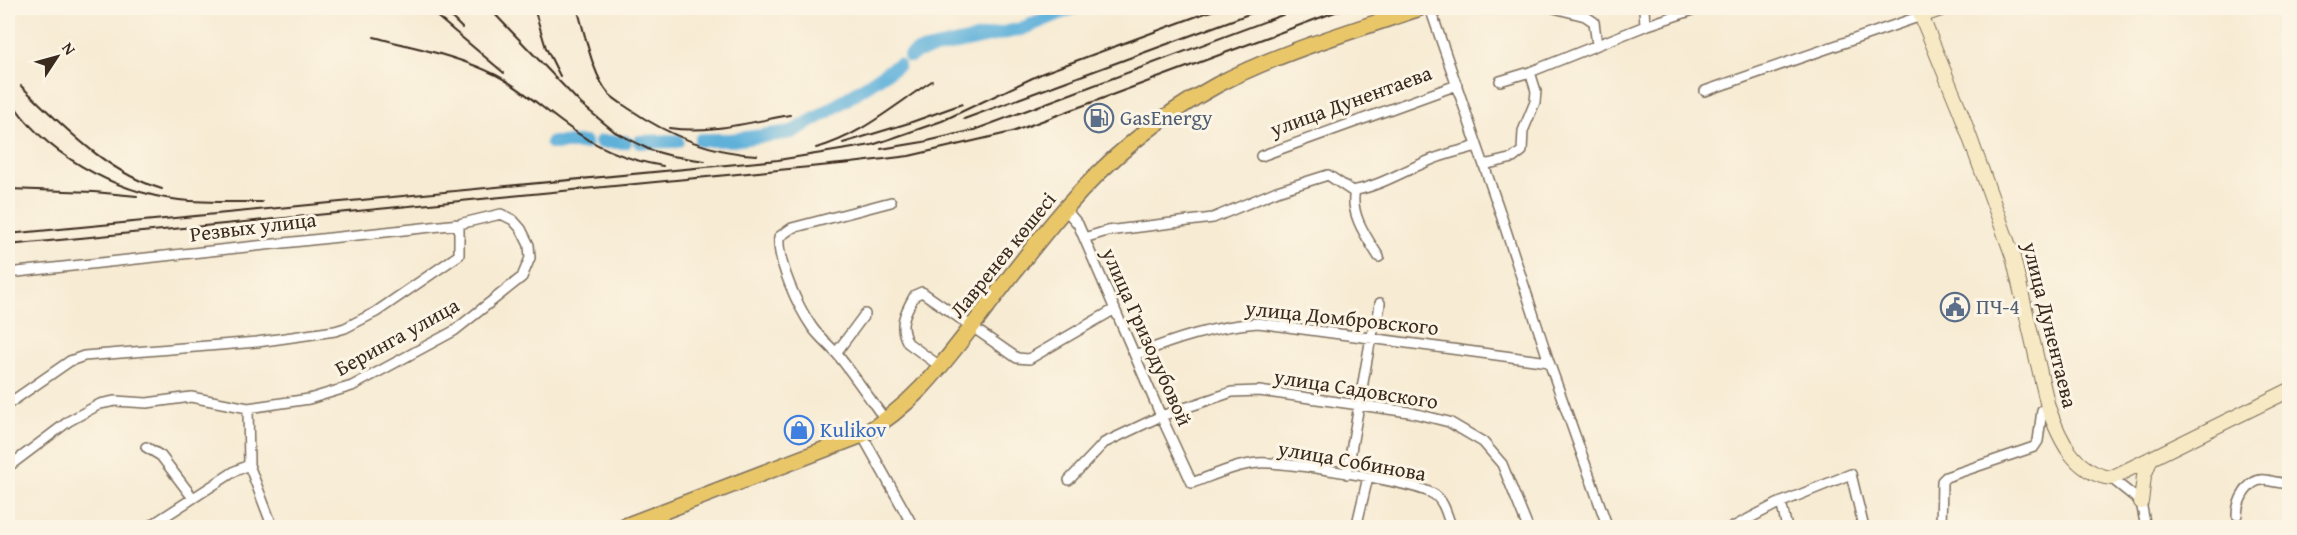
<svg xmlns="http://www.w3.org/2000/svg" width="2297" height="535" font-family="'Gentium Book Plus',serif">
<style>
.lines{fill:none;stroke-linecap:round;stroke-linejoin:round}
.river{stroke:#5eb1da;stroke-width:14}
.street-casing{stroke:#7d6e5d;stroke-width:12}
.secondary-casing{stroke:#7d6e5d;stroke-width:16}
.primary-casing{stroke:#7d6e5d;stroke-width:18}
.street{stroke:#fff;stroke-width:9}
.secondary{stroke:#f6e9c3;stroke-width:14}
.primary{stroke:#e9c769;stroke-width:15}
.rail{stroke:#3b2a1e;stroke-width:2}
.labels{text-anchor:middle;stroke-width:6;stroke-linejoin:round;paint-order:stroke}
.street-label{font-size:21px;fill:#3b2a1e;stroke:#fcf5e5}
.service-label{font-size:21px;fill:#4e5e75;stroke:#fcf5e5;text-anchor:start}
.shop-label{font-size:21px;fill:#366cbe;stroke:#fcf5e5;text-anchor:start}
</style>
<rect width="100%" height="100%" fill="#fcf5e5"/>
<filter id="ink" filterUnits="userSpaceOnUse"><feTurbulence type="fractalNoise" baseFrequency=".0167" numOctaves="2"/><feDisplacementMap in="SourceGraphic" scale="12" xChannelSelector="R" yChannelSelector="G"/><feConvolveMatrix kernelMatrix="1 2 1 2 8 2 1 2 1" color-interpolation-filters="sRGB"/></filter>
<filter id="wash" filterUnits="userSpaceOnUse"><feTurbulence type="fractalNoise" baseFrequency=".008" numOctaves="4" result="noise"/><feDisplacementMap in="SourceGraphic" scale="24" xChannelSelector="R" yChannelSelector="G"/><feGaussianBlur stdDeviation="1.35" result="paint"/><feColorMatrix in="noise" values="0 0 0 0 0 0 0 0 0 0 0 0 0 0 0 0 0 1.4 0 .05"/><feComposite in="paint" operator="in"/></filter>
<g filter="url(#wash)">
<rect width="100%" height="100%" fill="#f7ebd3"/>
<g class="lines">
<path class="river" d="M910,56L917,52L1021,29L1072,8
M701,140H731L792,132L822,115L898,65
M601,142H625
M640,142L677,141
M552,143H585"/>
</g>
</g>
<g filter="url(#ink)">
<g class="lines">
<g class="street-casing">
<path id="street" d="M1430,8L1499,209L1549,362L1608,528
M1554,8L1585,16L1594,22L1597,45
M1644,8L1645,26
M1500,81L1530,72L1645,26L1699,8
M1705,91L1921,16
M1261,156L1457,85
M1484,165L1513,158L1522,151L1523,131L1535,102L1536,91L1530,72
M1355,190C1349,214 1367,238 1379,257
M1065,209L1078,224L1161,416L1192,483C1214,475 1235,465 1258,463C1283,461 1417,482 1435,495C1445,502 1447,517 1452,528
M1084,238L1107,231L1213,218L1277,191L1328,175L1352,191C1382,186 1408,168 1436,158C1449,153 1464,150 1477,146
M8,273L459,224L501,214L513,220L521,229L529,245L530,258L522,277L454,331L352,386L309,399L248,408L191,397L147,403L115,401L100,404L69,421L8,467
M836,353L865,314
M1135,355C1175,339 1215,326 1258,323L1549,362
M941,367L908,343C897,325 906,311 915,295L922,292L1017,358L1029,359L1115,309
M8,404L70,361L84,356L257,342L335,331L345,328L376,312L459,255V224
M248,408L249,465L273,528
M886,421C870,399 854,375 837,354C829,345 819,337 812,327C798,307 777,262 779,237L792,228L891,202
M862,435L914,528
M146,447L161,456L193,498
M1347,474L1371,337L1378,318L1380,303
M2111,478L2141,502L2146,528
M1069,480L1104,443L1161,416L1232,392L1259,391L1409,412L1449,422L1483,442L1502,464L1528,528
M1781,502L1787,528
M2237,515C2237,502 2248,478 2265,480C2274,481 2279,484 2290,483
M147,528L235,471L249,465
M1356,528L1368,477
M1731,528L1777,504L1851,474L1864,528
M1941,528L1942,481L1946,477L2034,447L2038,441L2042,410L2048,407"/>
</g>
<g class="secondary-casing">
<path id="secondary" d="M1918,8L1961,113L2013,257L2048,407C2059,438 2074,473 2111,478L2290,390
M1921,16L1944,8
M2141,502L2144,476L2151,458"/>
</g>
<g class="primary-casing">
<path id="primary" d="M620,528L862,435C911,407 940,368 974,324C1003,286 1032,247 1064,210C1107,160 1158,117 1217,85C1279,52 1354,31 1420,8"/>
</g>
<use href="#street" class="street"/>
<use href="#secondary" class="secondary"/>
<use href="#primary" class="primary"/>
<path class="rail" d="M427,8L504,73
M442,8L462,28
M489,8L581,104L615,132L650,150L672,156L705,161
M534,8L546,48L560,76
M577,8C585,32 592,75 609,94C614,99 622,104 628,108C666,134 710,153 757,155
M374,37C415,48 458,56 496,75C521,88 541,107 563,123C593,146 626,160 663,166
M21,86C64,126 105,172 162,189
M8,96C42,153 114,192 179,200C207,203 235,202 262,202
M964,119L1265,8
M669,128C709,134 751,122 790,115
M843,143L909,123L962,104
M816,148C859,137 896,104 932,81
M881,149L923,142L974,130L1301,8
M8,189L94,192L137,196
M8,234L778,160L872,145L890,139L942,121L1043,73L1219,8
M8,245L851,163L909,156L1012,132L1346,8"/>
</g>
</g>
<defs>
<g id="fuel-ring" transform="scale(1.5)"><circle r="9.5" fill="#fcf5e5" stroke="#5c6f8a" stroke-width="1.5"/><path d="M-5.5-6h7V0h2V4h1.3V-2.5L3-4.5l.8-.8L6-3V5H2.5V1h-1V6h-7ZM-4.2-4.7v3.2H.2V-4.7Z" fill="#5c6f8a"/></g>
<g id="civic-ring" transform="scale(1.5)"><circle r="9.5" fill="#fcf5e5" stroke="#5c6f8a" stroke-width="1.5"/><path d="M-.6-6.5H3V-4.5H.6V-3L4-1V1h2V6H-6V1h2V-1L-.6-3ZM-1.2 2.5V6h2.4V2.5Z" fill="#5c6f8a"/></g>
<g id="shop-ring" transform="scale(1.5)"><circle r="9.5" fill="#fcf5e5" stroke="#3f7fe0" stroke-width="1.5"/><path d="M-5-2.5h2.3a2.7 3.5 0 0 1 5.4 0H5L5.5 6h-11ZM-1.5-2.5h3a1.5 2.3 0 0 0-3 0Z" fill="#3f7fe0"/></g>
</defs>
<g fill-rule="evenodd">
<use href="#fuel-ring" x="1099" y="118"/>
<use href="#civic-ring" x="1955" y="307"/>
<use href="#shop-ring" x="799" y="430"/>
</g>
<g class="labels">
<g class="street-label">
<text transform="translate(1351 101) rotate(-20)" y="7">улица Дунентаева</text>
<text transform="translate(253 227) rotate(-7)" y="7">Резвых улица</text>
<text transform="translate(1003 255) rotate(-51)" y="7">Лавренев көшесі</text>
<text transform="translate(1342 318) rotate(6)" y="7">улица Домбровского</text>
<text transform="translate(2050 325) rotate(76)" y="7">улица Дунентаева</text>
<text transform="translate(397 337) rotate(-29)" y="7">Беринга улица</text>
<text transform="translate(1147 337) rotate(66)" y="7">улица Гризодубовой</text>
<text transform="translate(1356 389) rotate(9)" y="7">улица Садовского</text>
<text transform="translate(1352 461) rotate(10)" y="7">улица Собинова</text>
</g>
<g class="service-label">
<text x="1120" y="125">GasEnergy</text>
<text x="1976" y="314">ПЧ-4</text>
</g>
<g class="shop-label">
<text x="820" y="437">Kulikov</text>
</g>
</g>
<rect width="2297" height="535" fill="none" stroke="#fcf5e5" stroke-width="30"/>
<g transform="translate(57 57) rotate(54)" stroke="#fcf5e5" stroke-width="4.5" paint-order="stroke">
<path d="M0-4.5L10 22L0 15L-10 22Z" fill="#3b2a1e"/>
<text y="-9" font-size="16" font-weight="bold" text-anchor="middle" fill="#3b2a1e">N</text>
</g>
</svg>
